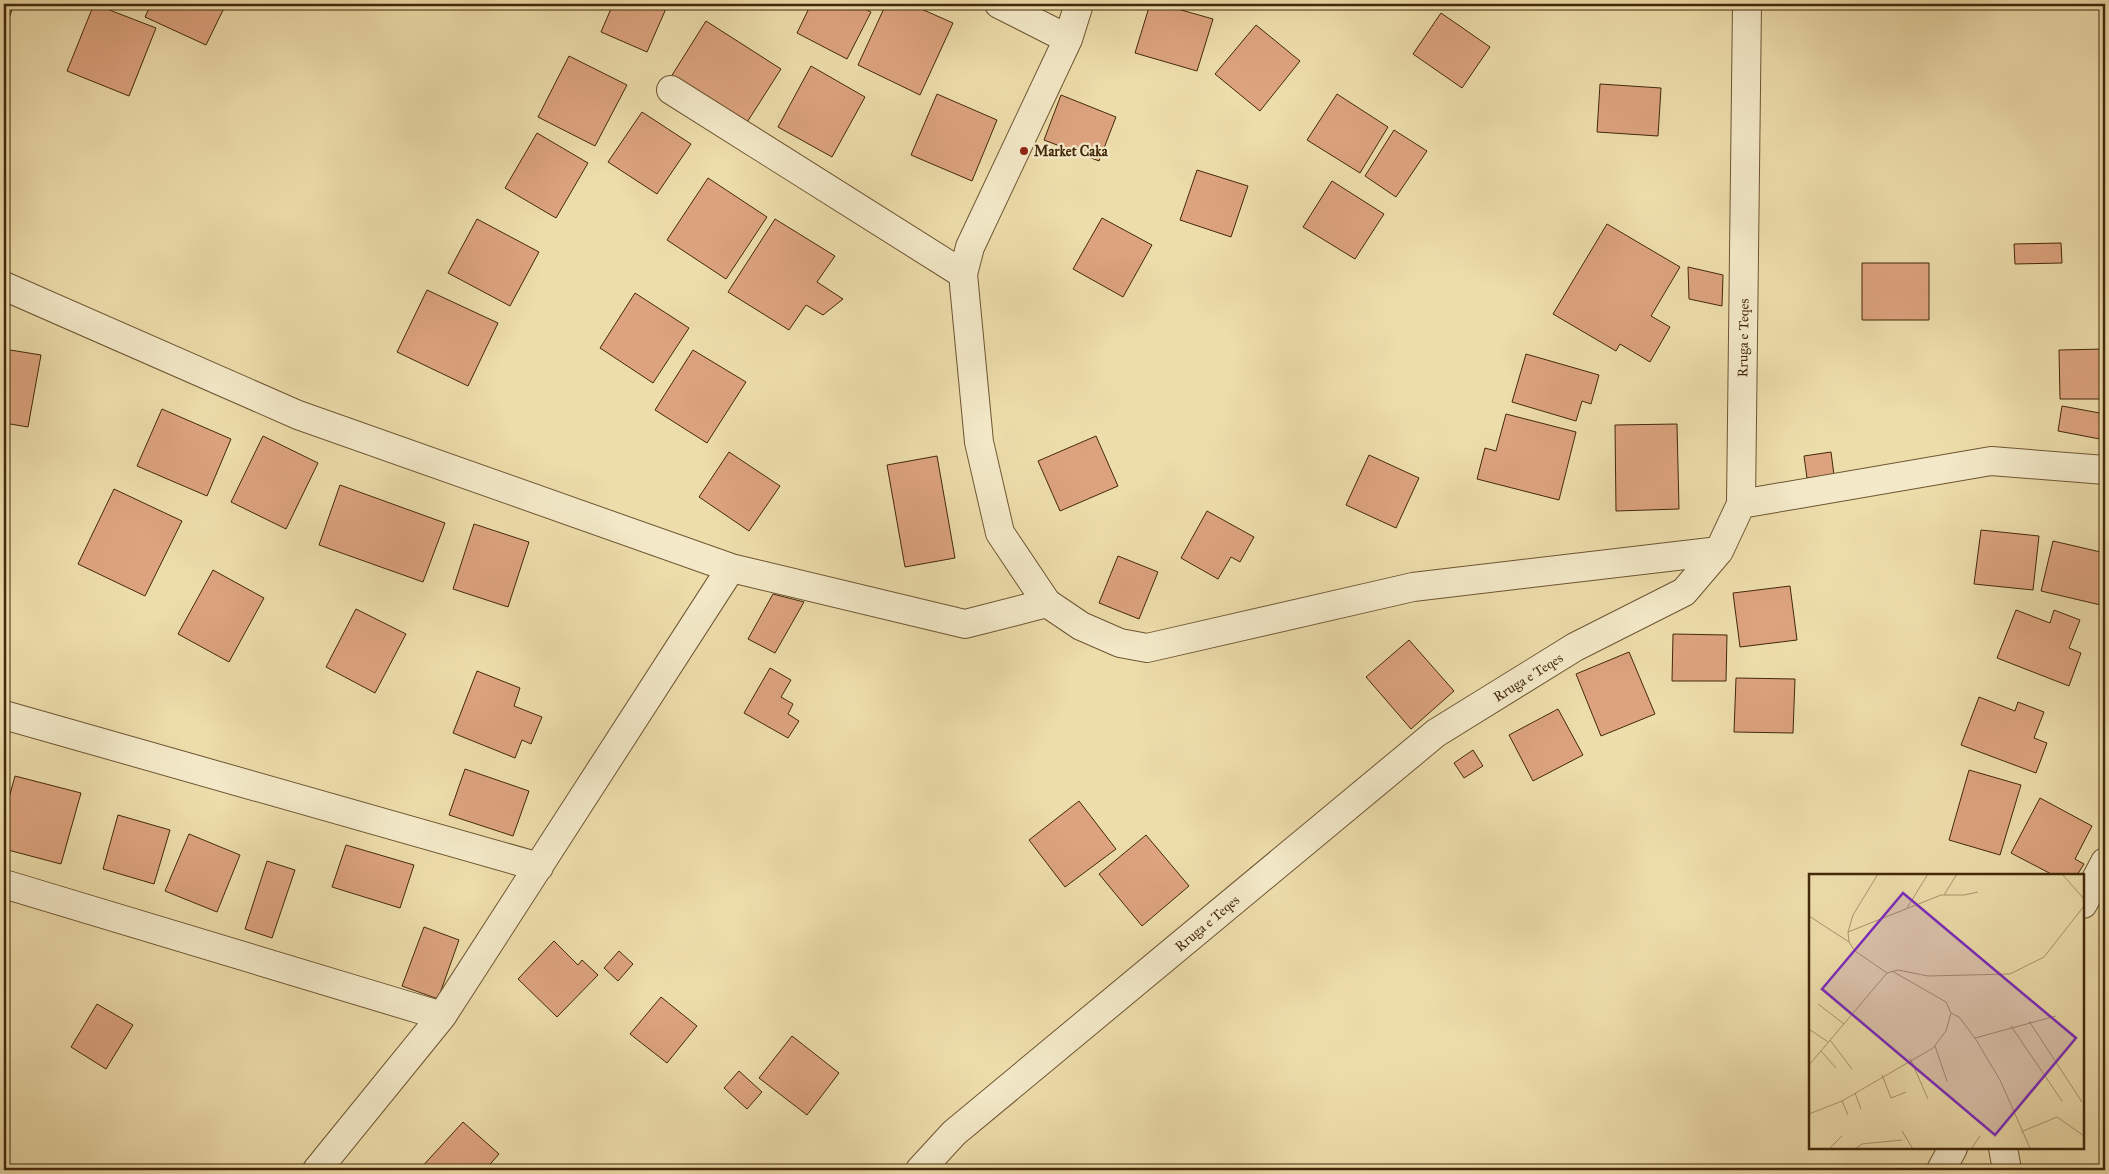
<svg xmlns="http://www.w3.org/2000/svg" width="2109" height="1174" font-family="'IM FELL Great Primer',serif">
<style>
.building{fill:#dca37e;stroke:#43280a}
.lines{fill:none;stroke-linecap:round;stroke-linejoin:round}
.minor-casing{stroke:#6e5532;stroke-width:30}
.minor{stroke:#f3e9c8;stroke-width:28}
.poi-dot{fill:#8f2418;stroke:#f3e9c8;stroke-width:2}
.labels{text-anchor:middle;stroke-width:4.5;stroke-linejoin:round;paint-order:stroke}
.poi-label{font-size:14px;font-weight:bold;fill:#43280a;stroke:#f3e9c8;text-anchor:start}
.street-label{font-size:14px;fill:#43280a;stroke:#f3e9c8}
.inset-road{fill:none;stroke:#a9956b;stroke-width:1}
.view{fill:#7b2cbf;fill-opacity:0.15;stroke:#7b2cbf;stroke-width:2.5}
.inset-edge{fill:none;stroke:#43280a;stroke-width:2.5}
</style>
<rect width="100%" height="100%" fill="#edddab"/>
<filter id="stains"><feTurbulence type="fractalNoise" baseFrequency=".004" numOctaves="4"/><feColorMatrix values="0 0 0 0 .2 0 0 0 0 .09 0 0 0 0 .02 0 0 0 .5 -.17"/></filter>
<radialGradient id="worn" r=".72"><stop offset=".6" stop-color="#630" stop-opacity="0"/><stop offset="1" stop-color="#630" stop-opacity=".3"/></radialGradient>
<path class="building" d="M4,4H14L4,33Z
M94,4L156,28L129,96L67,71Z
M151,4H226L206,45L145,17Z
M613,4H668L647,52L601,32Z
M811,4H855L871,12L847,59L797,33Z
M886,4H910L953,23L920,95L858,65Z
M1150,4H1160L1213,19L1197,71L1135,53Z
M1441,13L1490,47L1462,88L1413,54Z
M706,21L781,69L744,127L669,80Z
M1256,25L1300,61L1260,111L1215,74Z
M569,56L627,85L595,146L538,117Z
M811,66L865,97L832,157L778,127Z
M1600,84L1661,88L1658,136L1597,132Z
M937,94L997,120L972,181L911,155Z
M1337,94L1388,127L1360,173L1307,140Z
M1061,95L1116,117L1099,161L1044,140Z
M642,112L691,144L657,194L608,162Z
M1394,130L1427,151L1396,197L1365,176Z
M537,133L588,163L556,218L505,188Z
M1197,170L1248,186L1231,237L1180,220Z
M708,178L767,217L726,279L667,240Z
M1332,181L1384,214L1355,259L1303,227Z
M1102,218L1152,245L1123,297L1073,269Z
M477,219L539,252L510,306L448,273Z
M775,219L835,256L817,282L843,299L823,315L806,305L789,330L728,292Z
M1607,224L1680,267L1651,316L1670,327L1650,362L1620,344L1616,351L1553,314Z
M2061,243L2062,263L2015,264L2014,244Z
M1862,263H1929V320H1862Z
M1688,267L1723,275L1722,306L1689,299Z
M427,290L498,323L468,386L397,352Z
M635,293L689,328L653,383L600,348Z
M4,349L41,355L28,427L4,423Z
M2105,349V399H2060L2059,350Z
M693,350L746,382L707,443L655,410Z
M1526,354L1599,375L1591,404L1582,401L1576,421L1512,402Z
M2062,406L2105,414V440L2058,431Z
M162,409L231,439L207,496L137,466Z
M1506,414L1576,432L1559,500L1477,479L1485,448L1496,451Z
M1677,424L1679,509L1616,511L1615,425Z
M263,436L318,463L286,529L231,502Z
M1096,436L1118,486L1060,511L1038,461Z
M729,452L780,486L749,531L699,497Z
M1831,452L1834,475L1807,478L1804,456Z
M1369,455L1419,478L1396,528L1346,505Z
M937,456L955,558L905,567L887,465Z
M340,485L445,523L423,582L319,545Z
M114,489L182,521L145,596L78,564Z
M1207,511L1254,537L1240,562L1231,557L1218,579L1181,558Z
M474,524L529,542L508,607L453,589Z
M1981,530L2039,536L2033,590L1974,584Z
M2053,541L2105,553V606L2041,591Z
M1118,556L1158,572L1139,619L1099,603Z
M213,570L264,598L229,662L178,634Z
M1790,586L1797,640L1740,647L1733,593Z
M773,594L804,602L775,653L748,639Z
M356,609L406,634L375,693L326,667Z
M2016,610L2050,623L2054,610L2080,620L2069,648L2081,653L2069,686L1997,658Z
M1673,634L1727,635L1726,681H1672Z
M1409,640L1454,691L1411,729L1366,677Z
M1629,652L1655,714L1601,736L1576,674Z
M770,668L791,680L781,697L793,704L788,714L799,721L788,738L744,713Z
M477,671L520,688L514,706L542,717L531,744L522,740L515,758L453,733Z
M1736,678L1795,679L1793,733L1734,732Z
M1979,697L2015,711L2018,702L2044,712L2034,738L2047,743L2036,773L1961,745Z
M1558,709L1583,755L1533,781L1509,735Z
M1473,750L1483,766L1464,778L1454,763Z
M465,769L529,791L513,836L449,815Z
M1969,770L2021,785L2000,855L1949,840Z
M15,776L81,793L61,864L4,849V816Z
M2040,798L2092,826L2075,859L2084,864L2077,875H2053L2011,853Z
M1079,801L1116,849L1065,887L1029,840Z
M118,815L170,830L154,884L103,869Z
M189,834L240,855L217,912L165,891Z
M1146,835L1189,886L1142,926L1099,874Z
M346,845L414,865L400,908L332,887Z
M267,861L295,870L272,938L245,929Z
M424,927L459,940L438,999L402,986Z
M554,941L578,965L582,960L598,975L557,1017L518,979Z
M619,951L633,964L618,981L604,968Z
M661,997L697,1026L667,1063L630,1034Z
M97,1004L133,1025L106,1069L71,1047Z
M792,1036L839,1073L807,1115L759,1078Z
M739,1071L762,1092L747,1109L724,1088Z
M463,1122L499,1154L485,1170H419Z"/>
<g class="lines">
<g class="minor-casing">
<path id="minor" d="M999,4L1068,39
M1079,4L1068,39L970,247L963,274L979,442L1000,533L1047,603L1081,626L1120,643L1147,648L1413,587L1719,551
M671,90L963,274
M4,286L298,415L731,568L965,624L1047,603
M1741,504L1991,461L2105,470
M4,715L539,867
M4,884L442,1016
M2083,904L2105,862
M2003,1148L2007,1170
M317,1170L442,1016L731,568
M920,1170L954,1133L1436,733L1575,647L1684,592L1719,551L1741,504L1747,4
M1941,1170L1953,1148"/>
</g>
<use href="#minor" class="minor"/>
</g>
<circle class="poi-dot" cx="1024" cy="151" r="5"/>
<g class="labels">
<g class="poi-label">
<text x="1034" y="156">Market Caka</text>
</g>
<g class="street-label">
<text transform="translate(1743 338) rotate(-89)" y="5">Rruga e Teqes</text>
<text transform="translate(1528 677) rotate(-32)" y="5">Rruga e Teqes</text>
<text transform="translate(1207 923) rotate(-40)" y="5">Rruga e Teqes</text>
</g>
</g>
<g transform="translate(1809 874)">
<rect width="275" height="275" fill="#edddab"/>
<path class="inset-road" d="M69,0L44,41L39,58L40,68L46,77L78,99M253,0L275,25M135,21L148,0M98,34L119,0M0,42L40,68M39,58L132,21H155L169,18M9,130L35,150M142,139L150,143L166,164L191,206L221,274M220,147L273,228M202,152L253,227M0,155L19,168M166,164L247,142M21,166L43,195M126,172L138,207M12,177L27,194M101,184L119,225M0,191L78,99L89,96L119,102L201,100L235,83L275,32M73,201L82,224L97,218M46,219L52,235M33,227L39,241M0,240L33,227L124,174L137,157L142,139L137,128L83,97M93,257L104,275M212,258L248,243L275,262M20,275L33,262M46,275L53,270L93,266M162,275L171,262"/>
<path class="view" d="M94,19L267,164L186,261L13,115Z"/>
<rect width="275" height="275" class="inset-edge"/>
</g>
<rect width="2109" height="1174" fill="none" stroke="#edddab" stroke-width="20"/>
<rect x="5" y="5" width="2099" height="1164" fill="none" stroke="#43280a" stroke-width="2.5"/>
<rect x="10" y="10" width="2089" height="1154" fill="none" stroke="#43280a"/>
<rect width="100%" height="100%" filter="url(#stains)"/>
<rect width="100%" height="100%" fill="url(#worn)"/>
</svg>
